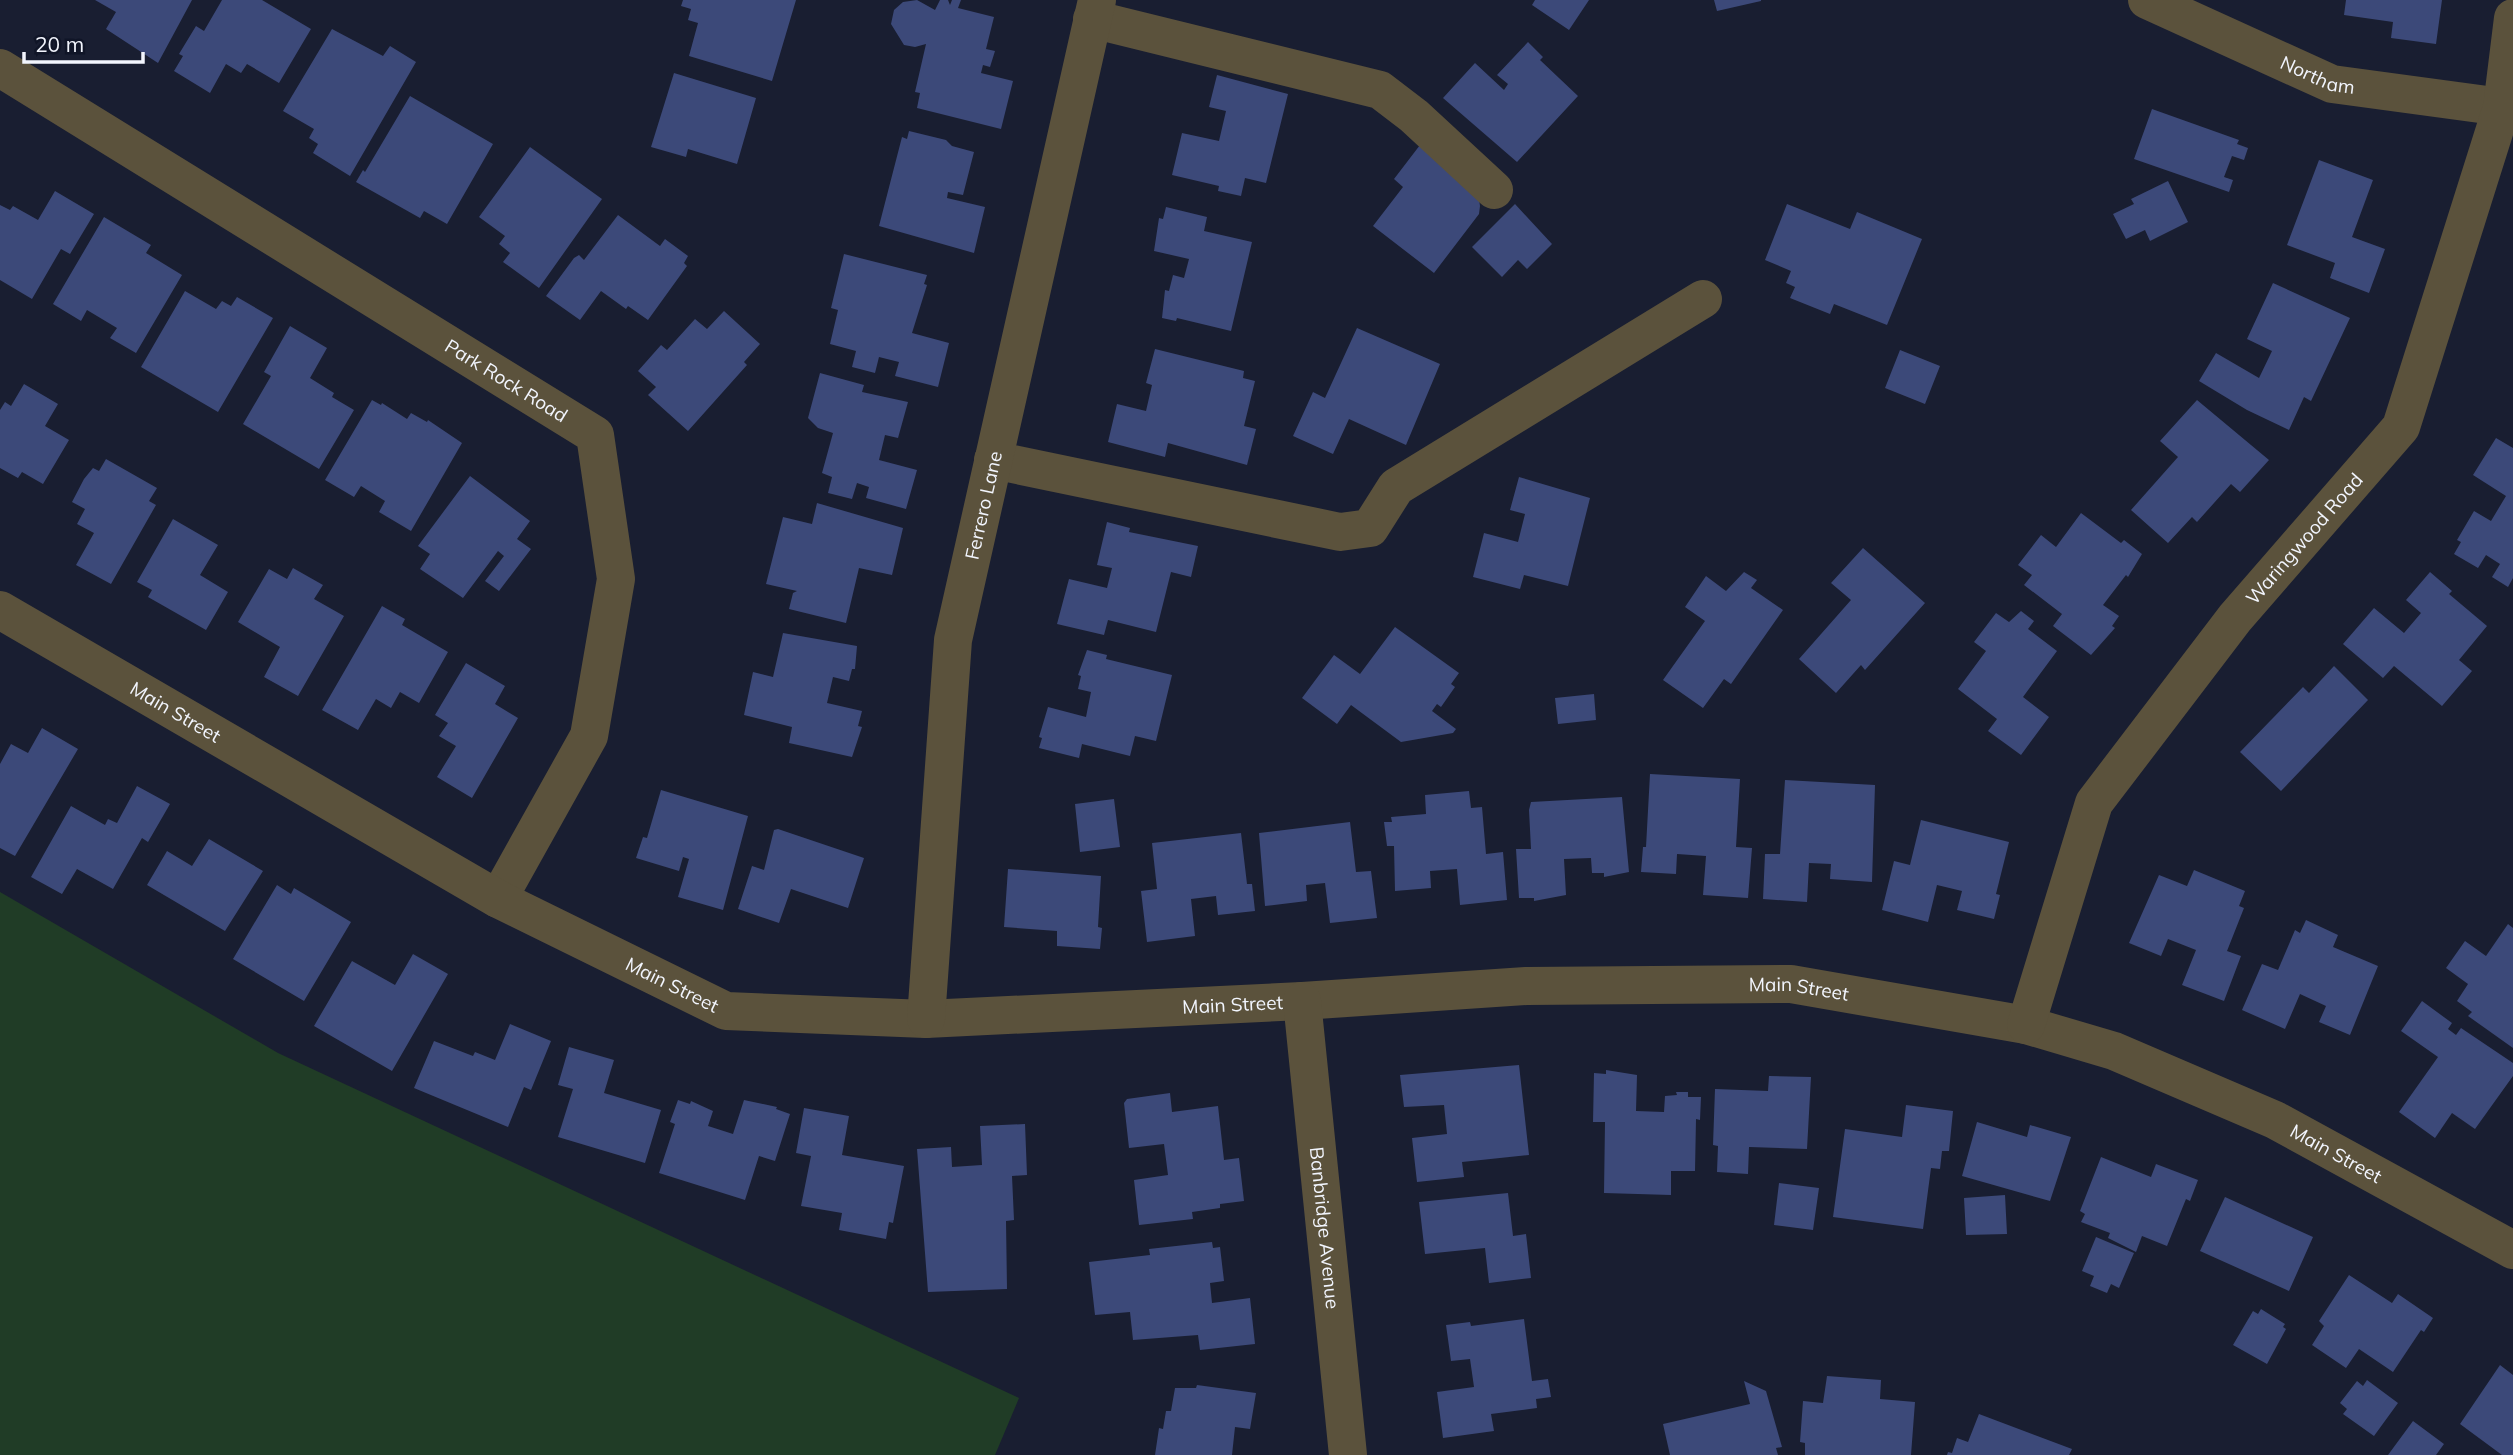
<svg xmlns="http://www.w3.org/2000/svg" width="2513" height="1455" font-family="Mulish,sans-serif">
<style>
.green{fill:#203c26}
.building{fill:#3c4979}
.lines{fill:none;stroke-linecap:round;stroke-linejoin:round}
.minor{stroke:#5b523c;stroke-width:38}
.labels{text-anchor:middle;stroke-width:5;stroke-linejoin:round;paint-order:stroke}
.street-label{font-size:19px;fill:#f2f5fd;stroke:#101527}
</style>
<rect width="100%" height="100%" fill="#191e31"/>
<path class="green" d="M0,892L278,1053L1019,1398L995,1455H0Z"/>
<path class="building" d="M95,0H192L158,63L106,29L116,12Z
M222,0H262L311,29L279,83L247,64L241,73L226,64L210,93L174,71L183,56L179,54L196,26L204,31Z
M683,0H796L772,81L689,56L698,23L688,20L691,9L681,6Z
M917,0L935,10L940,0H948L950,5L952,0H961L958,8L994,17L986,49L995,51L990,67L983,65L981,73L1013,81L1001,129L917,108L920,93L915,92L926,44L915,47L904,45L891,24L894,10L903,2Z
M1535,0H1589L1569,30L1532,5Z
M1714,0H1761V1L1717,11Z
M2346,0H2442L2436,44L2391,38L2393,22L2344,15Z
M332,29L383,56L390,46L416,62L350,176L313,153L318,144L309,138L314,129L283,111Z
M1528,42L1543,57L1540,60L1578,96L1517,162L1443,98L1475,63L1504,90L1508,84L1497,75Z
M674,73L756,98L737,164L688,149L686,157L651,147Z
M1217,75L1288,94L1266,183L1245,178L1241,196L1218,191L1219,186L1172,175L1182,133L1219,141L1226,111L1209,107Z
M410,96L493,144L447,224L424,211L420,218L356,182L363,170L365,172Z
M2152,109L2239,140L2237,144L2248,148L2244,160L2232,156L2224,177L2233,180L2229,192L2134,159Z
M909,131L946,140L952,146L974,152L963,195L948,192L947,198L985,207L974,253L879,226L902,137L907,139Z
M1420,145L1479,199L1480,206L1479,214L1434,273L1373,226L1403,187L1394,179Z
M530,147L602,199L539,288L503,262L510,253L499,244L505,236L479,217Z
M2319,160L2373,180L2352,237L2385,249L2369,293L2330,278L2335,263L2287,245Z
M2168,181L2188,222L2150,241L2145,230L2126,239L2113,214L2134,204L2131,199Z
M55,191L94,214L70,254L61,249L32,299L0,280V205L10,210L13,206L38,220Z
M1515,204L1552,244L1527,269L1518,260L1502,277L1472,247Z
M1787,204L1850,229L1857,212L1922,239L1887,325L1834,304L1830,314L1790,298L1795,287L1786,283L1791,271L1765,260Z
M1166,207L1207,217L1204,231L1252,242L1231,331L1177,318L1176,321L1162,318L1165,290L1169,291L1173,275L1184,278L1189,259L1154,251L1159,218L1163,219Z
M618,215L660,246L665,239L688,256L684,263L687,266L648,320L628,306L626,309L601,291L580,320L546,296L574,258L579,255L584,260Z
M104,217L151,245L146,253L182,275L136,353L110,338L117,328L87,310L81,321L53,304Z
M844,254L927,275L924,284L927,285L912,333L949,343L938,387L895,376L899,362L879,357L875,373L852,367L856,351L830,344L838,310L831,308Z
M2273,283L2350,318L2311,401L2304,397L2289,430L2247,410L2199,381L2216,353L2259,378L2272,351L2247,339Z
M185,291L216,309L222,301L231,306L237,297L273,318L218,412L141,367Z
M724,311L760,344L744,362L747,365L688,431L648,395L656,387L638,371L661,345L667,350L695,319L707,329Z
M290,326L327,348L310,378L334,393L332,397L354,410L319,469L243,424L271,376L264,372Z
M1357,328L1440,364L1406,445L1349,419L1333,454L1293,436L1313,392L1325,398Z
M1155,349L1244,371L1243,378L1255,381L1244,426L1256,429L1247,465L1168,443L1165,457L1108,442L1117,404L1146,411L1152,385L1146,383Z
M1900,350L1940,366L1925,404L1885,388Z
M820,373L864,385L862,392L908,402L898,438L885,435L879,460L917,470L906,509L866,498L869,487L857,483L852,499L828,493L832,477L822,473L833,433L818,428L808,418Z
M24,384L58,404L45,426L69,440L43,484L22,472L18,478L0,468V410L5,402L11,406Z
M372,400L381,405L382,403L407,419L411,413L427,422L428,420L462,443L411,531L379,512L385,501L361,486L354,497L325,480Z
M2197,400L2269,460L2240,492L2231,484L2197,522L2192,517L2168,543L2131,510L2178,457L2160,441Z
M2496,438L2513,448V578L2508,587L2492,577L2500,564L2486,555L2478,568L2454,554L2461,542L2457,540L2474,511L2491,521L2506,496L2473,475Z
M106,459L157,488L149,501L156,505L111,584L76,565L94,533L77,524L85,509L72,502L84,479L93,468L99,471Z
M470,476L530,521L517,539L531,549L499,591L485,581L504,556L498,551L463,598L420,569L430,554L418,546Z
M1519,477L1590,498L1568,586L1524,575L1520,589L1473,577L1484,533L1518,542L1525,514L1510,510Z
M817,503L903,528L892,575L859,568L846,623L789,609L793,593L797,591L766,584L783,517L812,524Z
M2081,513L2121,543L2124,540L2142,554L2128,577L2126,575L2103,605L2119,616L2112,626L2115,628L2091,655L2053,626L2062,614L2024,585L2032,575L2018,565L2041,535L2056,547Z
M173,519L218,545L200,575L228,592L206,630L148,597L152,590L137,582Z
M1107,522L1130,528L1129,532L1198,546L1191,577L1171,572L1156,632L1108,620L1104,635L1057,624L1069,579L1107,588L1112,568L1097,565Z
M1863,548L1925,603L1865,670L1861,665L1836,693L1799,659L1851,600L1831,583Z
M293,568L323,585L314,599L344,616L298,696L264,677L280,647L238,622L269,569L287,579Z
M1744,572L1757,580L1751,588L1783,610L1731,684L1724,679L1703,708L1663,680L1705,621L1685,607L1706,576L1726,591Z
M2430,572L2452,591L2449,594L2487,626L2459,660L2472,671L2442,706L2394,666L2383,678L2343,644L2374,608L2404,633L2421,613L2406,600Z
M382,606L405,619L402,625L448,652L419,703L400,692L391,708L376,699L358,730L322,710Z
M2021,611L2034,621L2028,629L2057,651L2023,697L2049,717L2021,755L1988,731L1997,719L1958,689L1986,651L1974,642L1996,613L2009,622Z
M1395,627L1459,673L1451,684L1455,687L1441,707L1437,704L1432,711L1456,729L1453,733L1401,742L1351,705L1337,724L1302,698L1334,655L1360,674Z
M783,633L857,646L855,669H852L849,681L833,677L827,703L862,711L858,726L862,727L852,757L789,743L792,727L744,715L753,672L773,677Z
M1087,650L1107,655L1106,659L1172,675L1156,741L1135,736L1130,756L1082,744L1079,758L1039,748L1042,738L1039,737L1048,707L1086,717L1091,692L1078,689L1081,676L1078,675Z
M466,663L505,686L495,704L518,718L472,798L437,777L456,746L439,736L448,723L435,715Z
M2334,666L2368,700L2281,791L2240,752L2303,687L2309,693Z
M1594,694L1596,720L1558,724L1555,698Z
M42,728L78,749L15,856L0,848V764L11,744L28,753Z
M1650,774L1740,779L1736,847L1752,848L1748,898L1703,895L1706,856L1677,854L1676,874L1641,872L1643,847H1646Z
M1785,780L1875,785L1872,882L1830,879L1831,864L1809,863L1807,902L1763,899L1765,854H1780Z
M137,786L170,804L148,842L142,838L113,889L77,869L62,894L31,877L71,806L105,825L108,819L117,823Z
M661,790L748,816L723,910L678,897L689,859L683,857L679,871L636,858L643,837L647,838Z
M1469,791L1471,808L1482,807L1486,854L1503,852L1507,900L1460,905L1457,869L1430,871L1431,888L1395,891L1394,846H1387L1384,822H1392L1391,817L1426,814L1425,795Z
M1622,797L1629,872L1604,877V873H1592L1591,858L1564,859L1566,895L1534,901V898H1519L1516,849H1531L1529,810L1531,802Z
M1114,799L1120,847L1080,852L1075,804Z
M1921,820L2009,842L1996,894L2000,895L1994,919L1957,910L1962,891L1937,885L1928,922L1882,910L1894,861L1910,865Z
M1350,822L1356,872L1371,871L1377,918L1330,923L1325,883L1306,885L1307,901L1265,906L1259,833Z
M778,829L864,858L848,908L791,889L779,923L738,909L752,866L764,870L774,830Z
M1241,833L1247,884H1252L1255,911L1218,915L1216,896L1191,899L1195,936L1147,942L1141,891L1157,889L1152,843Z
M209,839L263,871L225,931L147,885L167,851L192,866Z
M1008,869L1101,876L1098,927L1102,928L1100,949L1057,946V931L1004,927Z
M2194,870L2245,891L2239,906L2244,908L2227,951L2241,956L2224,1001L2182,985L2196,950L2168,939L2161,956L2129,943L2159,875L2187,886Z
M277,885L291,894L294,888L351,922L304,1001L233,959Z
M2306,920L2338,935L2333,947L2378,966L2350,1035L2319,1022L2326,1006L2300,994L2285,1029L2242,1010L2262,964L2278,970L2295,930L2300,933Z
M2508,924L2513,928V1048L2468,1016L2472,1012L2457,1001L2468,984L2446,968L2465,941L2486,956Z
M413,954L448,974L392,1071L314,1026L352,961L395,985Z
M2422,1001L2452,1023L2448,1029L2456,1035L2461,1028L2513,1063V1076L2475,1129L2452,1113L2435,1138L2399,1112L2438,1057L2401,1031Z
M510,1024L551,1041L531,1090L524,1087L508,1127L414,1088L434,1041L473,1056L475,1052L495,1060Z
M569,1047L614,1060L604,1093L661,1110L645,1163L558,1137L573,1089L558,1085Z
M1519,1065L1529,1155L1462,1162L1464,1177L1417,1182L1412,1138L1447,1134L1444,1105L1404,1107L1400,1075Z
M1606,1070L1637,1075L1636,1111L1664,1112L1665,1096L1677,1095L1676,1092H1688V1097H1701L1700,1120L1696,1119L1695,1171H1671V1195L1604,1193L1605,1122H1593L1594,1073L1606,1074Z
M1769,1076L1811,1077L1807,1149L1749,1147L1748,1174L1717,1172L1718,1146L1713,1145L1715,1089L1768,1091Z
M1170,1093L1172,1112L1218,1106L1224,1160L1239,1158L1244,1201L1220,1204V1208L1192,1212L1193,1219L1139,1225L1134,1180L1168,1175L1164,1144L1129,1148L1124,1103L1127,1099Z
M678,1100L690,1104L691,1101L713,1111L708,1126L733,1134L744,1100L777,1107L776,1109L790,1114L775,1161L759,1156L745,1200L659,1173L675,1124L670,1122Z
M1906,1105L1953,1111L1949,1151H1942L1940,1169L1931,1168L1923,1229L1833,1217L1845,1129L1902,1137Z
M804,1108L849,1116L842,1155L904,1166L893,1223L889,1222L886,1239L839,1230L842,1213L801,1206L811,1156L796,1153Z
M1977,1122L2027,1137L2030,1125L2071,1137L2050,1201L1962,1176Z
M1025,1124L1027,1175L1012,1176L1014,1220L1006,1221L1007,1289L928,1292L917,1149L951,1147L952,1167L982,1165L980,1126Z
M2101,1157L2151,1177L2156,1164L2198,1180L2190,1201L2186,1199L2167,1246L2142,1236L2136,1252L2108,1238L2110,1233L2081,1222L2085,1214L2080,1211Z
M1779,1183L1819,1188L1813,1230L1774,1225Z
M1508,1193L1513,1236L1526,1234L1531,1278L1489,1283L1485,1248L1425,1254L1419,1202Z
M2005,1195L2007,1234L1966,1235L1964,1198Z
M2225,1197L2313,1237L2289,1291L2200,1251Z
M2096,1237L2134,1253L2119,1288L2111,1284L2107,1293L2090,1286L2094,1276L2082,1271Z
M1212,1242L1213,1248L1220,1247L1224,1281L1210,1283L1212,1303L1250,1298L1255,1344L1200,1350L1198,1335L1133,1340L1130,1312L1095,1315L1089,1262L1150,1255L1149,1249Z
M2349,1275L2392,1303L2398,1294L2433,1318L2424,1332L2421,1330L2393,1372L2359,1349L2346,1368L2312,1345L2324,1326L2319,1321Z
M2261,1309L2285,1324L2283,1327L2286,1329L2267,1364L2233,1345L2253,1311L2258,1314Z
M1524,1319L1532,1381L1548,1379L1551,1397L1536,1399L1537,1408L1491,1414L1494,1431L1443,1438L1437,1392L1474,1387L1470,1359L1451,1361L1446,1325L1470,1322L1471,1326Z
M2500,1365L2513,1375V1455H2502L2460,1424Z
M1827,1376L1881,1380L1880,1399L1915,1402L1911,1455H1805V1443L1800,1442L1803,1401L1823,1403Z
M2367,1380L2398,1403L2374,1436L2343,1414L2347,1409L2340,1403L2357,1381L2363,1386Z
M1744,1381L1766,1391L1782,1447L1776,1448L1778,1455H1670L1663,1424L1750,1404Z
M1197,1385L1256,1393L1250,1429L1235,1427L1232,1455H1155L1159,1428L1163,1429L1166,1411H1171L1175,1388H1196Z
M1979,1414L2072,1449L2069,1455H1947L1948,1452L1952,1453L1957,1438L1968,1442Z
M2413,1421L2444,1444L2436,1455H2388Z"/>
<g class="lines">
<g class="minor">
<path id="s1" d="M2147,0L2332,84L2502,107"/>
<path d="M1092,19L1380,90L1414,116L1494,190"/>
<path id="s2" d="M0,68L595,435L616,579L589,736L498,899"/>
<path d="M993,460L1340,532L1370,528L1396,487L1703,299"/>
<path id="s3" d="M0,610L498,899L726,1011L926,1019L1302,1001L1526,986L1791,984L2026,1025L2114,1051L2275,1120L2513,1250"/>
<path id="s4" d="M1302,1001L1348,1455"/>
<path id="s5" d="M926,1019L953,640L1097,0"/>
<path id="s6" d="M2026,1025L2094,803L2235,618L2401,427L2502,107L2513,18"/>
</g>
</g>
<g class="labels">
<g class="street-label">
<text dy="7" stroke="none"><textPath href="#s1" startOffset="187">Northam</textPath></text>
<text dy="7" stroke="none"><textPath href="#s2" startOffset="595">Park Rock Road</textPath></text>
<text dy="7" stroke="none"><textPath href="#s5" startOffset="518">Ferrero Lane</textPath></text>
<text dy="7" stroke="none"><textPath href="#s6" startOffset="570">Waringwood Road</textPath></text>
<text dy="7" stroke="none"><textPath href="#s3" startOffset="203">Main Street</textPath></text>
<text dy="7" stroke="none"><textPath href="#s3" startOffset="770">Main Street</textPath></text>
<text dy="7" stroke="none"><textPath href="#s3" startOffset="1904">Main Street</textPath></text>
<text dy="7" stroke="none"><textPath href="#s3" startOffset="1337">Main Street</textPath></text>
<text dy="7" stroke="none"><textPath href="#s3" startOffset="2471">Main Street</textPath></text>
<text dy="7" stroke="none"><textPath href="#s4" startOffset="228">Banbridge Avenue</textPath></text>
</g>
</g>
<path d="M24 52v10h119v-10" fill="none" stroke="#f2f5fd" stroke-width="3.5"/>
<text x="35" y="52" font-size="21" fill="#f2f5fd" stroke="#101527" stroke-width="5" paint-order="stroke">20 m</text>
</svg>
